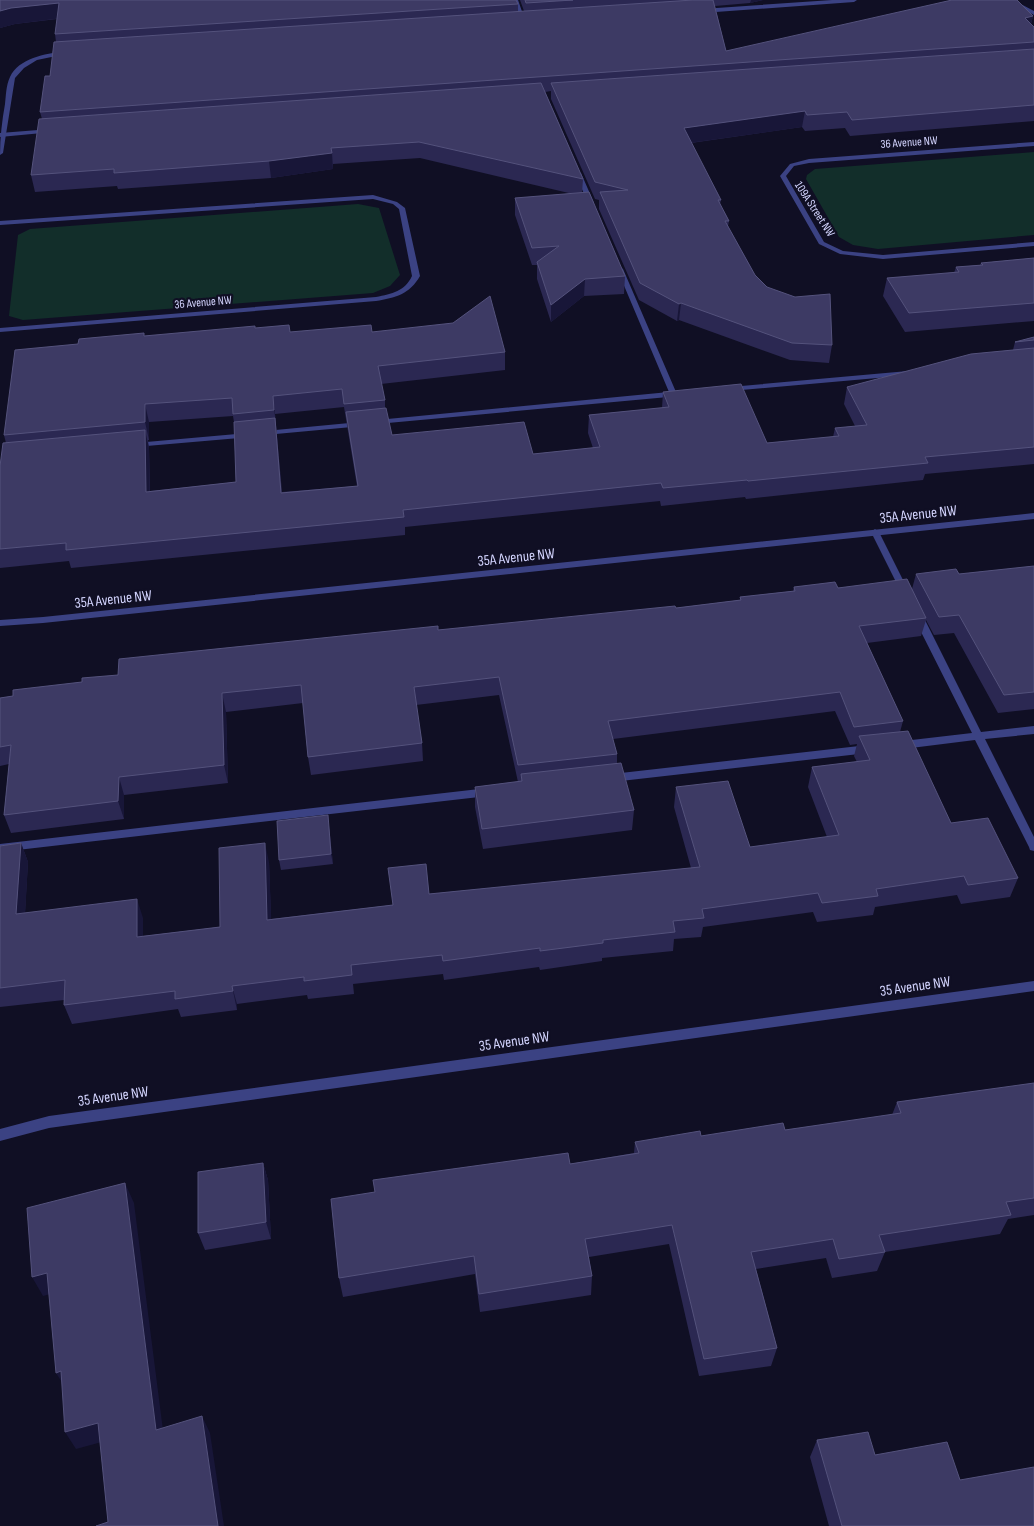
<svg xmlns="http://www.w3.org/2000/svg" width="1034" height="1526" font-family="'Sofia Sans Condensed',sans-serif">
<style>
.green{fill:#122e2a}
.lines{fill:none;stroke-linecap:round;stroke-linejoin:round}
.service{fill:#3b4283;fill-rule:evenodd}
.minor{fill:#3b4283;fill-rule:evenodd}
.wall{fill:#2b2852;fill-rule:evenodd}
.shaded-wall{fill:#181638}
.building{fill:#3d3a64;stroke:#54527c}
.labels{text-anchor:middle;stroke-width:4.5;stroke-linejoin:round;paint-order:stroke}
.far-street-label{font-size:12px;fill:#d3d4fe;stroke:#100f24}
.street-label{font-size:15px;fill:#d3d4fe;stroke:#100f24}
</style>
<rect width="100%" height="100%" fill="#100f24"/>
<path class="green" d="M1034,152V235L878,249L853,245L839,237L806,179L807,175L815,169Z
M358,204L379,208L400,275L390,286L373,293L23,320L9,316L18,235L30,229Z"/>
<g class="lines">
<path class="service" d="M512,0H518L526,23L521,22Z
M51,129L54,131L53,132L0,137V133Z
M576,172L581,173L594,203L593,204L588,203L575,173Z
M620,267L623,269L676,392L680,394L679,396L377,424L373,422L377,420L669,392L617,269Z
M908,371H911V375L730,391L726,389L730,387Z
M360,422H363V426L265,435L261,433L265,431Z
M248,433H251V437L135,447L131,445L135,443Z
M875,529L879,532L909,592L908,594H902L871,532Z
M918,613L923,616L981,732L1034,726V734L985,739L1034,837V851L1030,850L1029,847L975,740L903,749L898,745L903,741L972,733L913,616Z
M868,745L873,749L868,753L612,782L608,781L607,778L608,775L612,774Z
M488,788L492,789L493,792L492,795L488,796L0,852V844Z"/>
<path class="minor" d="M832,0H857L854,2L702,13L699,11L702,9Z
M1006,0H1013L1034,11V15Z
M64,51L66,52V54L37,60L24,68L15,78L3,153L0,155C0,137 2,121 5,104C6,96 6,85 10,77C19,58 45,54 64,51Z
M1034,142V146L809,163L794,166L786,176L824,242L843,251L883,255L1034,242V246L883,259L840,254L819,244L780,176L790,164L809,159Z
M373,195L397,202L405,208L420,276C410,294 395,298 376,301L0,332V328L376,297C392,294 405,291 412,276L399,209L393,204L373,199L0,225V221Z
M1034,513V519L43,623L0,626V620L43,617Z
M1034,981V991L49,1128L0,1141V1129L49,1116Z"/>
</g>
<path class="wall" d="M0,0L518,4V12L524,11L520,0H763L750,3L715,6L726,51L1033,16L1031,24L1034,27V121L850,136L845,128L805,131L802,127L691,143L721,200L720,204L729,221L728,226L755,275L767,287L832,345L829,363L790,360L679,320L677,321L639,300L599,209V200L595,199L551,99V91L545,92L583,179L582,193L625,276L624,294L584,296L551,322L537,279V265H532L515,215V198L573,194L420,158L333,164V169L271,178L118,189L117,186L35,192L31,175L42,119L40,112L50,76L56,42L55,34L57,19L15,24L0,28Z
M1034,258V321L905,332L883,296L887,278L954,273L956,267L980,265L981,263Z
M255,328L290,332H372L505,352V370L381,384L385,400V408L392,435L533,454L593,448L588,433L589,415L662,408L663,392L767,443L833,437L835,428L855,426L844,404L847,387L1013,350L1015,342L1034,337V464L925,474L923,480L746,499L745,497L661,506L660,501L405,527V535L71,568L69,561L0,568V466L6,443L4,435L144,333V336ZM344,407L357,486L282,492L275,414ZM233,416L234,422L236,482L150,491L149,448L148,440H149V422Z
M1034,566V709L998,713L954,633L934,635L926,620L921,636L867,643L903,721L900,732L951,823L1018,878L1010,897L961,904L957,895L875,907L873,915L817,922L813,912L703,927L701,937L674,939L673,951L602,958V961L540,970L539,967L444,980L443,974L353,984L354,994L308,999L307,995L237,1004V1010L181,1017L178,1009L72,1024L64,1005V1000L0,1007V846L21,843L28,862L25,913L143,918V936L220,927L269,862L271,919L392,905L429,894L691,868L674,807L676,787L750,847L827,837L808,787L812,767L857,762L854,756L857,744L850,745L835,711L613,739L617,754V763L634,810L632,830L483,849L475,807V787L518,782L499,695L416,705L422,743L423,761L311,775L308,757L303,703L226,712L228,783L124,795V819L11,833L4,815L9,764L0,766V698L13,696L118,675L438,630L676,608L740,600V597L793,591L794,587L912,589L916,574H959Z
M329,826L333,864L281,870L279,860Z
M1034,1084V1215L1008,1219L1000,1234L885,1252L877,1271L832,1278L826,1258L756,1269L777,1348L771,1366L699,1376L669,1244L589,1257L592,1276L591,1295L480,1312L475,1274L343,1297L339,1278L570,1164L634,1153L635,1142L785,1130L892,1115L897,1102Z
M263,1163L268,1180L271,1239L205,1250L198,1233Z
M817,1440L875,1455L960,1480L1034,1526H829L810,1457Z"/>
<path class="shaded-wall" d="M751,0H763L750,3Z
M59,3L62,18L15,24L0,28V11L11,8Z
M1033,16L1029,31L1025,18Z
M805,111L802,127L682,144L684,128Z
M332,153L333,169L271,178L269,161Z
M585,279L584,296L551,322V305Z
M681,303L679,320L677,321L679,304Z
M273,396L275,414L277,428L274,410Z
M145,404L149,422V440L145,422Z
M275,418L277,436L283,510L281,493Z
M145,430L149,448L150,510L146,492Z
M222,693L226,712L228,783L224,765Z
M119,777L124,795V819L118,801Z
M328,815L329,826L333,864L331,854Z
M21,843L28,862L24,933L16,914Z
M265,843L269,862L272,938L267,920Z
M137,899L143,918V955L137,937Z
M232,986L237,1004V1010L233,991Z
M263,1163L268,1180L271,1239L266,1222Z
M125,1183L134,1203L165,1446L156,1430Z
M47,1273L58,1292L43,1296L32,1277Z
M61,1371L67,1390L56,1373Z
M202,1416L210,1433L224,1526H218Z
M98,1423L109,1440L76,1449L65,1432Z"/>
<path class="building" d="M0,0H516L518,4L55,34L59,3L11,8L0,11Z
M525,0H573L526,3Z
M693,0H713L726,51L952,0H1017L1033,16L1025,18L1034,27V42L40,112L45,76H50L54,42Z
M1034,49V105L852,120L847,112L807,115L805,111L684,128L721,200H718L729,221H725L755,275L767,287L795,297L830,294L832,345L792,343L681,303L679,304L640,283L600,192L628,190L595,182L551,83Z
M541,83L583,179L419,142L331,148L332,153L269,161L114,173V169L31,175L39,119Z
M589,192L625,276L585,279L551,305L537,262L559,246L532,248L515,198Z
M1034,258V303L909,313L887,278L959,272L956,267L983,265L981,263Z
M490,296L505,352L378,366L385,400L344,404L342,389L273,396L274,410L233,414L232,398L145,404V422L4,435L15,350L78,344L79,339L144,333V336L255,326V328L289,325L290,332L371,325L372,332L453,323Z
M1034,337V340L1015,342Z
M1034,348V447L925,457L928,463L748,481L747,480L663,488L661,483L403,510L404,517L66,550V543L0,549V466L3,443L145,430L146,492L236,482L234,422L275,418L281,493L358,486L346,412L386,408L392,435L524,422L533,454L600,447L589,415L669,407L663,392L741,384L767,443L839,436L835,428L867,425L847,387L971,354Z
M1034,566V692L1004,695L959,615L939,617L916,574L956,569L959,574Z
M907,579L926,618L859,626L903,721L854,727L840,692L608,721L617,754L518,765L499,677L414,687L422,743L308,757L301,685L222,693L224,765L119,777L118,801L4,815L11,745L0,747V698L13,696V690L82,682V678L118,675L119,659L438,626V630L675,606L676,608L741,600L740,597L795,591L794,587L835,582L838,588Z
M908,731L951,823L988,818L1018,878L968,885L964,876L876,889L878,896L822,903L818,893L702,909L704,918L673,921L675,932L603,940V943L540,951V948L443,961L442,955L351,965L352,975L304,981V977L232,986L233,991L175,999V991L64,1005L65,980L0,988V846L21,843L16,914L137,899V937L220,927L219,848L265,843L267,920L393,905L388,868L426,864L429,894L700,867L676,787L728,781L750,847L839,835L812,767L870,760L859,736Z
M621,763L634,810L482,829L475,787L522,781L521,774Z
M328,815L331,854L279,860L277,821Z
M1034,1084V1198L1006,1202L1011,1215L879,1235L885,1252L839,1259L833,1239L751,1252L777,1348L704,1359L672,1225L585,1239L592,1276L479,1294L474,1256L339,1278L331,1199L375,1192L373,1180L568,1153L570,1164L639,1153L635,1142L700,1131L701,1136L783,1123L785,1130L901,1113L897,1102L1034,1083Z
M263,1163L266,1222L198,1233V1172Z
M125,1183L156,1430L202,1416L218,1526H96L108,1522L98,1423L65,1432L61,1371L56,1373L47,1273L32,1277L27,1208Z
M868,1432L875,1455L947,1442L960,1480L1034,1467V1526H842L817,1440Z"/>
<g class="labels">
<g class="far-street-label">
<text transform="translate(909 142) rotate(-4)" y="4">36 Avenue NW</text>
<text transform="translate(815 209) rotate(57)" y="4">109A Street NW</text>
<text transform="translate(203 302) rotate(-5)" y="4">36 Avenue NW</text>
</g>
<g class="street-label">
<text transform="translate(918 514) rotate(-6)" y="5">35A Avenue NW</text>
<text transform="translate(516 557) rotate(-6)" y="5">35A Avenue NW</text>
<text transform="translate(113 599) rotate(-6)" y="5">35A Avenue NW</text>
<text transform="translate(915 986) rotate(-8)" y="5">35 Avenue NW</text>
<text transform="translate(514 1041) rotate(-8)" y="5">35 Avenue NW</text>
<text transform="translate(113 1096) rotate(-8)" y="5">35 Avenue NW</text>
</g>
</g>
</svg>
